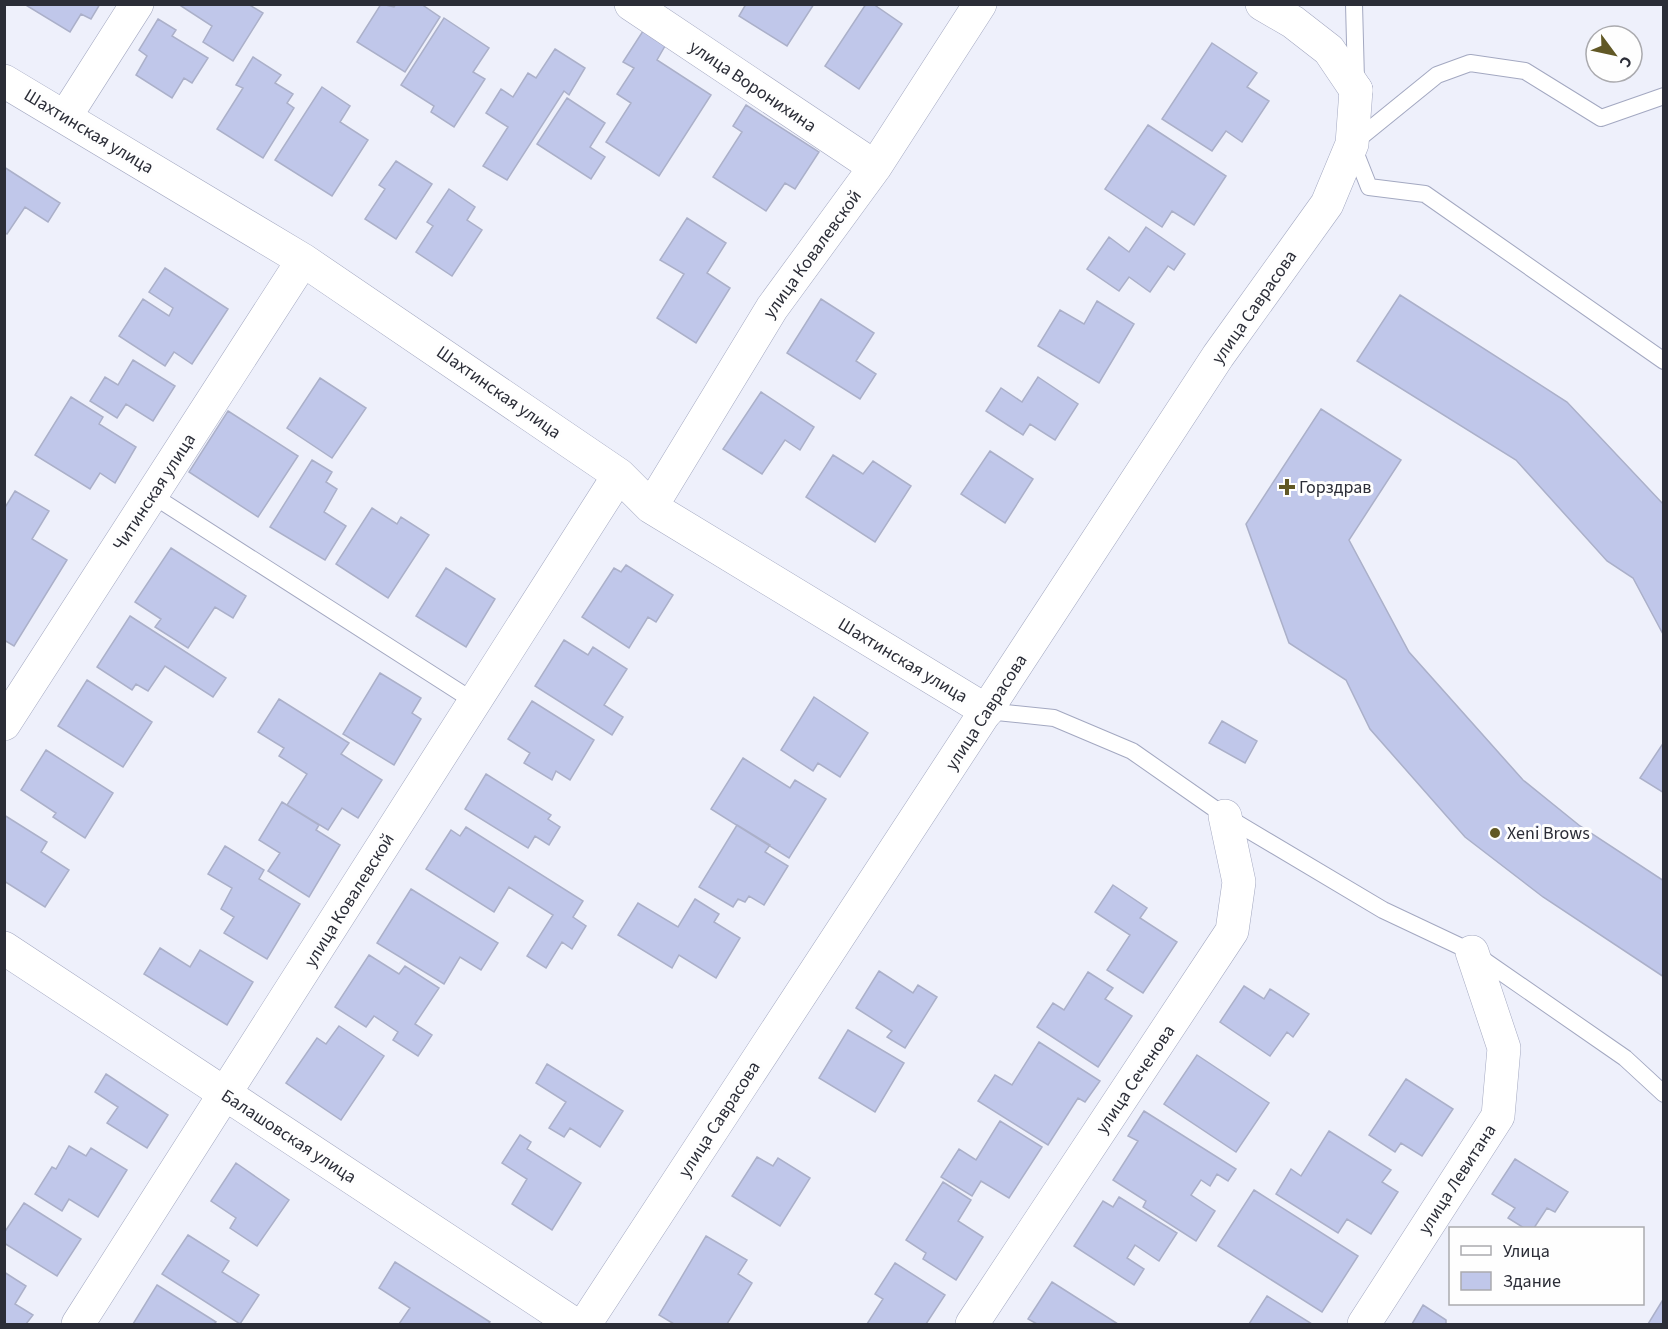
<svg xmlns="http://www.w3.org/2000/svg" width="1668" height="1329" font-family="'Source Sans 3',sans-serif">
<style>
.building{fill:#c0c7ea;stroke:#abb0c9;stroke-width:1.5}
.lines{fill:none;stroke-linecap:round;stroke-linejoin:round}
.service-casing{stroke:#a3a8c1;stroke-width:18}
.minor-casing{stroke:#a3a8c1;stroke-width:34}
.tertiary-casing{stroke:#a3a8c1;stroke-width:34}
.service{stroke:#fff;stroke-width:16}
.minor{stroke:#fff;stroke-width:33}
.tertiary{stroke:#fff;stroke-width:33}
.poi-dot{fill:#615825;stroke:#fefefe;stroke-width:2}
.labels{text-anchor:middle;stroke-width:6;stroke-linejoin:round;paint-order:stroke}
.street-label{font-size:18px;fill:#2b2d37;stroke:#fefefe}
.poi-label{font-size:18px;fill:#2b2d37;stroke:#fefefe;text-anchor:start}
</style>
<rect width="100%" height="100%" fill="#eef0fb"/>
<path class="building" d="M24,4H100L91,19L81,14L70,32Z
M178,4H248L263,13L233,61L203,42L212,26Z
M381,4L394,7L396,4H421L440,17L405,72L357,42Z
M746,4H814L787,46L739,16Z
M866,4H873L902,24L859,89L825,66Z
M444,18L489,48L473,72L485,79L454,127L431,112L434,106L401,85Z
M158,19L176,30L172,36L208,58L192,83L184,78L172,98L136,75L147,56L139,50Z
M643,31L665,46L657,60L711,95L659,176L606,142L631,103L617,94L634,68L623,62Z
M1212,43L1257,73L1247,87L1269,101L1242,142L1226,131L1212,151L1162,119Z
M555,49L585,68L569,95L564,91L507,180L483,166L508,127L486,113L501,89L513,97L528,73L536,78Z
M253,57L281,75L275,83L293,94L287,103L294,108L263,158L217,129L243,88L236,85Z
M322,87L350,106L340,122L368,140L332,196L275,160Z
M567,98L605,123L590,147L605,157L591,179L537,144Z
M746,105L819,152L795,189L785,183L766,211L713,177L742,132L733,126Z
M1148,125L1226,176L1194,225L1172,211L1162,227L1105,189Z
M396,161L432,184L396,239L365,219L385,189L379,185Z
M4,167L60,203L48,222L25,207L7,234L4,232Z
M449,189L475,207L467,220L482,230L452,276L416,252L433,226L427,222Z
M687,218L726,243L707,273L730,288L696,343L657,318L684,274L660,260Z
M1146,227L1185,254L1174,270L1168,266L1150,292L1129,277L1119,291L1087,269L1109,237L1129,252Z
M165,268L228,309L192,364L174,352L165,366L119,336L143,299L169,316L173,308L149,292Z
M1400,295L1567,402L1664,505V636L1633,578L1607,561L1516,460L1357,361Z
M821,299L874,333L856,361L876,374L860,399L787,353Z
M1097,301L1134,324L1099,383L1038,346L1060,310L1084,324Z
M133,360L175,386L153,421L126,404L117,418L90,401L105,377L118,385Z
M1038,377L1078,404L1055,440L1030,424L1023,435L986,411L1001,388L1022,402Z
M320,378L366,408L332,458L287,428Z
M761,392L814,427L800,450L785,440L762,474L723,449Z
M71,397L103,417L99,424L136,447L115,483L100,473L90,489L35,455Z
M1321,409L1401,460L1349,540L1409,652L1523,780L1580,826L1664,881V977L1543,897L1465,837L1370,729L1346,680L1289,643L1246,524Z
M228,411L298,456L258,517L189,472Z
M990,451L1033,479L1005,523L961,494Z
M833,455L863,474L873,461L911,486L875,542L806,497Z
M312,460L332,472L326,482L337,489L324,512L346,526L325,560L270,527Z
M15,491L49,511L32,539L67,560L14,646L4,640V509Z
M372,508L397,524L401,517L429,535L388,598L336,564Z
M171,548L246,596L233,618L215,607L188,648L155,627L161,619L135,602Z
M626,565L673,595L656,622L648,617L629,648L582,617L614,568L621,572Z
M446,568L495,599L466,647L416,616Z
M130,616L226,678L213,697L165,666L148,691L136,684L132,690L97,667Z
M564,640L588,655L593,647L627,669L604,705L623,717L612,735L535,686Z
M380,673L421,698L412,713L421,719L394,765L343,734Z
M87,680L152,722L123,767L58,726Z
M814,697L868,733L840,777L818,763L813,771L781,750Z
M279,699L349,743L341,754L382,780L358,818L342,808L328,830L287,805L307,774L279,756L284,748L258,732Z
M532,701L594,740L570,780L556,771L552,780L524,763L530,753L508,739Z
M1222,721L1257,741L1245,763L1209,743Z
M1664,742V793L1640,778Z
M46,750L113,793L85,838L53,817L56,813L21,790Z
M743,758L790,788L795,780L826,799L789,858L711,809Z
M486,774L551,815L548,819L560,827L549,845L535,836L528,848L465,809Z
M282,802L319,825L316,830L340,845L309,897L268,871L280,853L259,840Z
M4,815L47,842L41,852L69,870L45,907L4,881Z
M737,825L770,845L765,852L788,866L764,905L749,896L745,902L738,899L733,907L699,887Z
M466,827L583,901L573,917L586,926L572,949L562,942L546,968L527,956L553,915L509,887L494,912L426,869L451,830L460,836Z
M225,846L264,870L259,879L300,904L267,959L224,933L234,917L221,909L232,888L208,874Z
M1113,885L1147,908L1140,918L1177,942L1143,993L1107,970L1130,935L1095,912Z
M411,889L498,943L481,970L460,957L444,984L377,943Z
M695,899L719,914L714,922L740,938L716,978L679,955L672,968L618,935L638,903L678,927Z
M160,948L190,967L200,950L253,982L227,1025L144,974Z
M369,955L399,974L405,966L439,988L415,1024L432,1035L418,1056L393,1040L398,1032L374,1016L366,1027L335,1007Z
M879,971L913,993L918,985L937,997L905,1048L887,1037L892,1031L856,1008Z
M1088,972L1113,988L1105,999L1132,1016L1098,1067L1037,1027L1053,1003L1064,1010Z
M1244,986L1264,999L1270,989L1309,1014L1293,1037L1287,1032L1270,1056L1220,1022Z
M339,1026L384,1056L341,1120L286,1083L317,1038L326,1044Z
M848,1030L904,1063L875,1112L819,1078Z
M1039,1042L1100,1081L1085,1102L1078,1098L1048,1145L978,1101L995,1075L1012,1085Z
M1197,1055L1269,1103L1236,1152L1164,1104Z
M547,1064L623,1111L600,1147L570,1128L564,1137L549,1128L566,1102L536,1083Z
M106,1074L168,1115L147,1148L107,1123L118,1107L95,1092Z
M1406,1079L1453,1109L1422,1156L1401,1143L1395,1152L1369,1135Z
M1144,1111L1236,1169L1228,1181L1217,1174L1210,1186L1201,1180L1191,1195L1215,1211L1196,1241L1143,1207L1146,1201L1113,1180L1138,1141L1128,1136Z
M1000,1121L1042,1147L1009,1198L981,1181L972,1196L941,1177L959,1149L976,1160Z
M1329,1131L1391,1170L1382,1182L1398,1192L1371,1234L1347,1219L1338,1233L1276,1194L1291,1169L1301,1176Z
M520,1135L531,1142L527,1149L581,1183L552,1230L512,1204L527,1179L502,1163Z
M69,1146L86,1156L91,1148L127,1170L98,1217L69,1199L62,1211L35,1194L52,1167L56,1169Z
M757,1157L773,1166L778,1158L810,1178L780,1226L732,1196Z
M1515,1159L1568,1192L1555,1212L1547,1208L1534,1228H1524L1508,1218L1515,1208L1492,1194Z
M236,1163L289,1200L257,1246L230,1228L236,1218L211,1201Z
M943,1182L971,1200L958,1221L983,1237L956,1280L923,1259L926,1253L906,1240Z
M1254,1190L1358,1256L1322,1312L1218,1246Z
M1119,1197L1177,1233L1159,1261L1135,1245L1127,1258L1144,1269L1134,1285L1074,1246L1103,1201L1113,1207Z
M24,1203L81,1239L57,1276L4,1243V1233Z
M188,1235L229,1261L222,1272L259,1295L240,1324L162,1274Z
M706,1236L747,1260L738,1274L752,1283L727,1324H674L659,1315Z
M395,1262L490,1322L488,1324H399L410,1308L379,1288Z
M895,1263L945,1295L926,1324H867L883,1299L875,1294Z
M4,1272L26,1286L15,1304L33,1315L26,1324H4Z
M1052,1282L1118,1324H1037L1028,1319Z
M157,1285L216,1322L214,1324H133Z
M1267,1296L1312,1324H1249Z
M1664,1298V1324H1648Z
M1423,1305L1446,1320V1324H1412Z"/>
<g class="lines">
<g class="service-casing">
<path id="service" d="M1354,4L1356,80
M1664,96L1601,118L1525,71L1470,63L1437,75L1352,144L1369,187L1425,194L1664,361
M152,495L475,702
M987,711L1054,718L1132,751L1225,816L1383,910L1472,952L1625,1058L1664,1094"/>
</g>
<g class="minor-casing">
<path id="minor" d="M631,4L875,167
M1262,4L1293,22L1329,50L1356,90
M4,81L303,260L619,475L651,507L987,711
M65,117L137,4
M651,507L772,308L875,167L980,4
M4,724L303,260
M4,948L574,1324
M78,1324L619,475
M972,1324L1232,931L1239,882L1225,816
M1364,1324L1498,1116L1504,1048L1472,952"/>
</g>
<g class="tertiary-casing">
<path id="tertiary" d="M585,1324L1218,356L1327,204L1352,144L1356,90"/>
</g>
<use href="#service" class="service"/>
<use href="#minor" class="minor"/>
<use href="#tertiary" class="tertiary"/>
</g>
<g class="poi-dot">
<path d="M1284 478h6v6h6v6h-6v6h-6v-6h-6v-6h6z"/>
<circle cx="1495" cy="833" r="6"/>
</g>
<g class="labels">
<g class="street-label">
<text transform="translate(753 86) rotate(34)" y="6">улица Воронихина</text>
<text transform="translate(89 131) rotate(31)" y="6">Шахтинская улица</text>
<text transform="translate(812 254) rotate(-54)" y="6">улица Ковалевской</text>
<text transform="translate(1254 307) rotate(-55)" y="6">улица Саврасова</text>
<text transform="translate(499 392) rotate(35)" y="6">Шахтинская улица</text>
<text transform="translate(154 492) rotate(-57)" y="6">Читинская улица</text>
<text transform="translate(903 660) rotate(31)" y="6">Шахтинская улица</text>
<text transform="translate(986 712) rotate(-57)" y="6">улица Саврасова</text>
<text transform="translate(349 900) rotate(-58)" y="6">улица Ковалевской</text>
<text transform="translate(1135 1079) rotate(-56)" y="6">улица Сеченова</text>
<text transform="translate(719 1119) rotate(-57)" y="6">улица Саврасова</text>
<text transform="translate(289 1136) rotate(33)" y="6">Балашовская улица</text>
<text transform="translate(1457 1179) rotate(-57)" y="6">улица Левитана</text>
</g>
<g class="poi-label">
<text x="1299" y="493">Горздрав</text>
<text x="1507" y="839">Xeni Brows</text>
</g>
</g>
<rect width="1668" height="1329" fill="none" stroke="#2b2d37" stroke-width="12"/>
<rect x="1449" y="1227" width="195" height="78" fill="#fefefe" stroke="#aaaaae" stroke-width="1.5"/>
<rect x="1461" y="1246" width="30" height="9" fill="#ffffff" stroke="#aaaaae" stroke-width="1.5"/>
<text x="1503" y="1257" font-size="18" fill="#2b2d37">Улица</text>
<rect x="1461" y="1272" width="30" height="18" fill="#c0c7ea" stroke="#aaaaae" stroke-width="1.5"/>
<text x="1503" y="1287" font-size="18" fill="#2b2d37">Здание</text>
<g transform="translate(1614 54) rotate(123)"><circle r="28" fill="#fefefe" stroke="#aaaaae" stroke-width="1.5"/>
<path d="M0-4.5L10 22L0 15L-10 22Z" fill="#615825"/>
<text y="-9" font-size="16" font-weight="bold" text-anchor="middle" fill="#2b2d37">С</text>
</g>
</svg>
